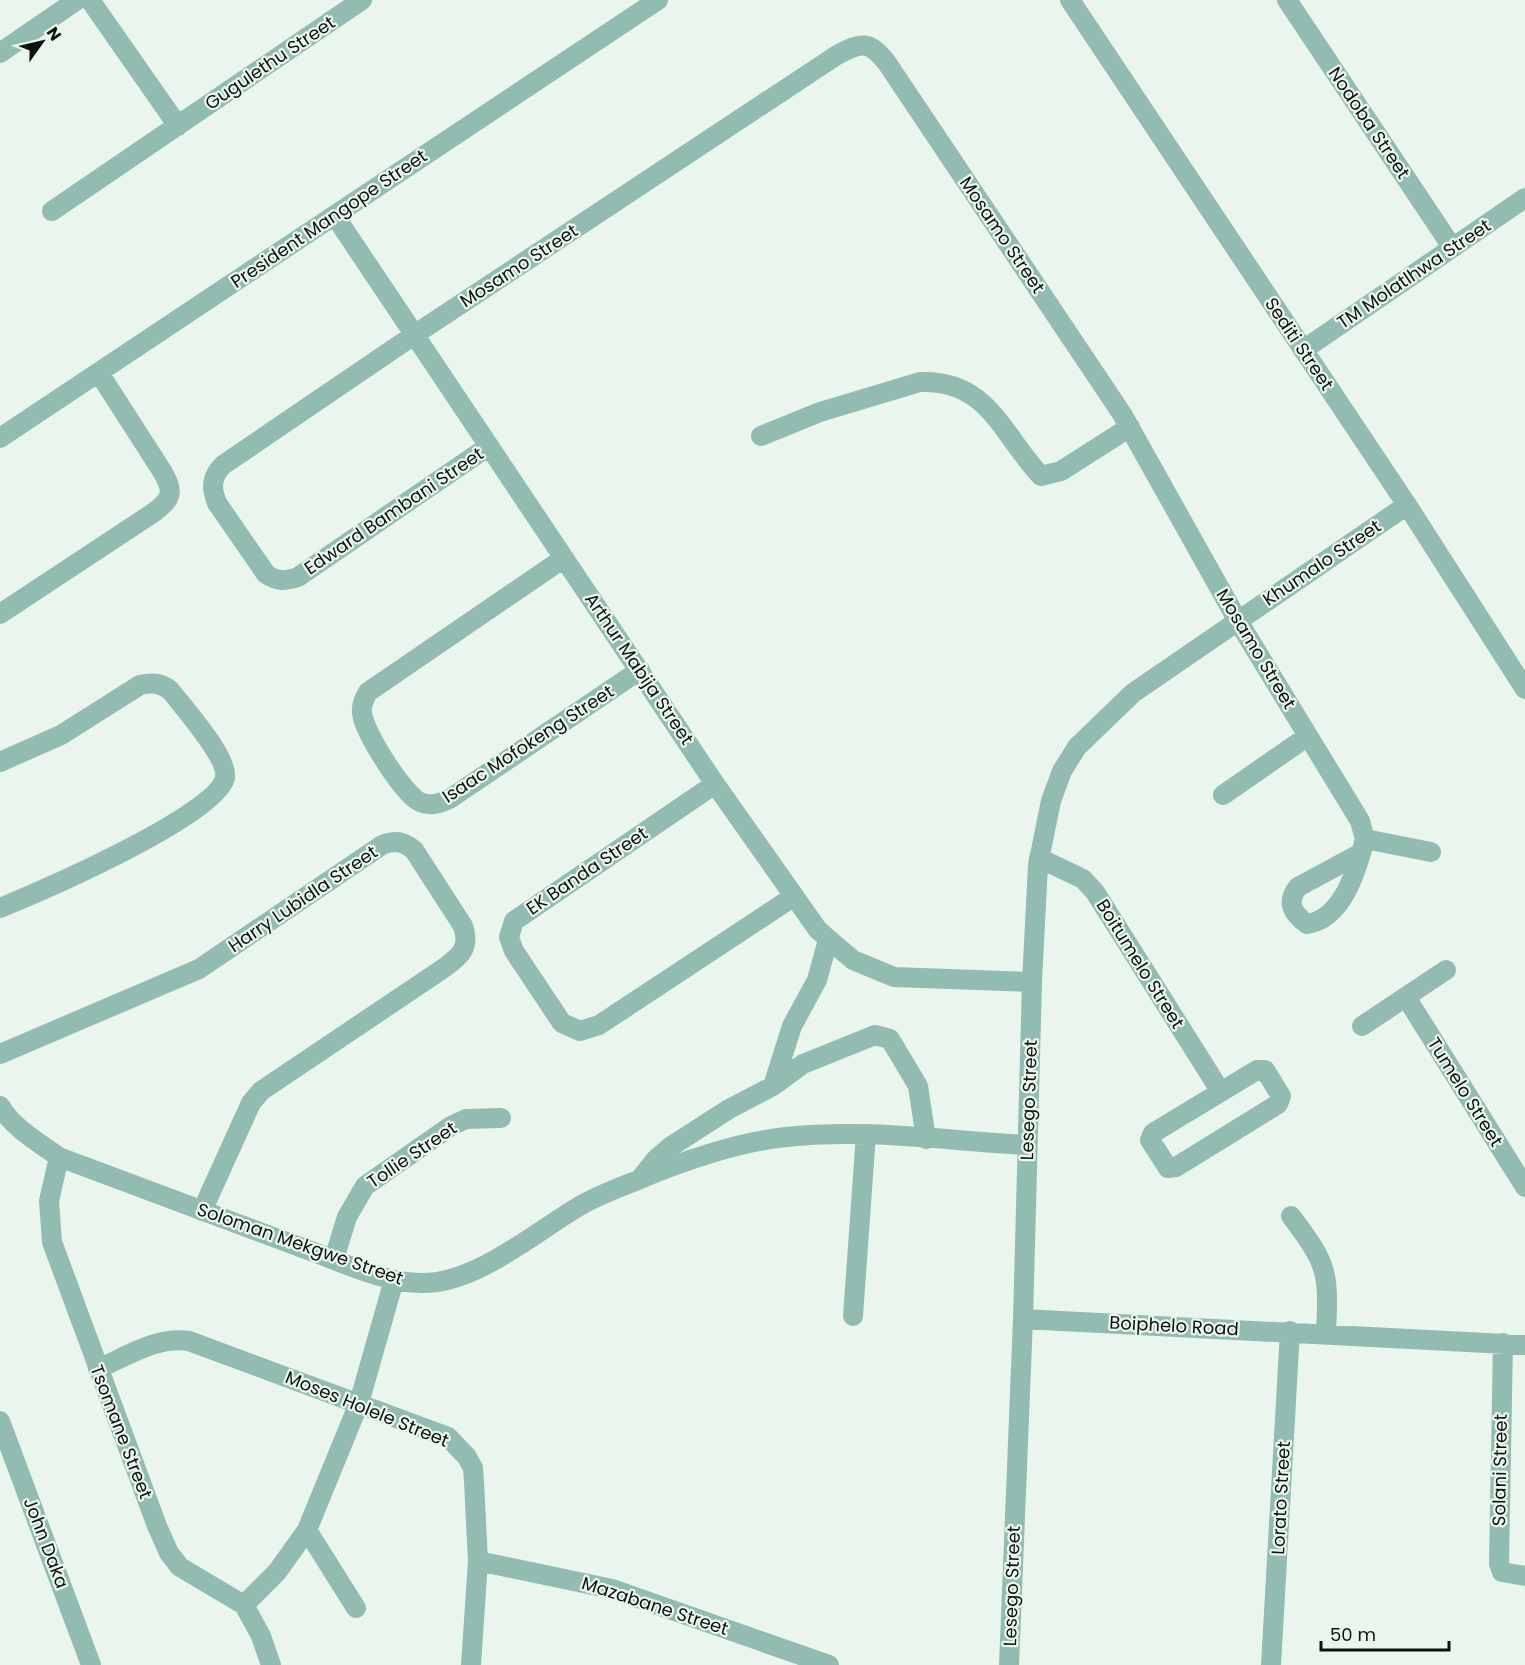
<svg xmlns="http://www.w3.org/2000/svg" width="1525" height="1665" font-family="Poppins,sans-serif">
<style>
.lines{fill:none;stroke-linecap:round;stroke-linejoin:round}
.minor{stroke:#92bcb1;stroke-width:20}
.labels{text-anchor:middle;stroke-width:4.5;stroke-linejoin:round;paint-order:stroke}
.street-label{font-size:18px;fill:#0e120f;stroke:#eaf6ed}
</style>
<rect width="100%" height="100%" fill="#eaf6ed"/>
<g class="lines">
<path class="minor" d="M90,0L178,126
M1070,0L1407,505L1525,689
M1287,0L1452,247
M0,53L77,0
M52,211L362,0
M335,216L715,784L818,930L853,960L894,977L1032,982
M1303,350L1525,198
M761,436L820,412L920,382C988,379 1002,435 1041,476L1061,471L1130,427
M0,438L658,0
M489,446L298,577C285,581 278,582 266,574L217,503C211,488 211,477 223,465L414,335L837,55C861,42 869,40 887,63L1122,414L1238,621L1360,821L1365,839L1431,852
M564,558L368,692C364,699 361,705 362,713C364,732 403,794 420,802C431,807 442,803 451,798L640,670
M0,614L153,513C173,498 174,492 162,471L99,373
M0,762L61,735L140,685C152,682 160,683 170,690C183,707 229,758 225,778C216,816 39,892 0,908
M715,784L514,921L509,937L514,951L562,1023L580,1031L599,1025L793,897
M1223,795L1308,736
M1361,853L1298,887C1286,902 1292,913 1307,924C1343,919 1357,869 1365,839
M1039,858L1083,879L1095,892L1221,1092
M1406,997L1525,1187
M1362,1026L1446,970
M0,1054L199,969L382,845C395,840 403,841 414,850L463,926C470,947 462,955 444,968L261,1091L251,1103L202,1211
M1257,1070H1265L1281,1096L1278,1104L1176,1167L1168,1168L1150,1140L1153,1133Z
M773,1086L792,1026L817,980L828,940
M0,1106C14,1129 38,1142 59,1157C139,1187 219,1217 300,1247C338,1260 382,1283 422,1283C475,1284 534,1233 578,1207C596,1196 618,1188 638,1180C682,1161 739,1142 786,1137C866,1128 947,1141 1027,1145
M59,1157L49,1201L52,1242L157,1526L169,1553L180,1567L244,1605L261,1636L271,1665
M640,1179L656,1159L670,1147L729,1109L773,1086L803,1064L875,1035L890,1039L918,1086L926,1139
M1291,1216C1328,1265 1329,1272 1326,1333
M334,1259L347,1217L365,1186L451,1126L466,1119L501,1118
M853,1316L866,1134
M1023,1319L1525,1345
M1503,1343L1499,1564L1502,1572L1525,1576
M98,1369C127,1356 157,1336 189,1341L448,1437L467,1457L473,1468L474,1482L478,1561L471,1665
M0,1421L91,1665
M307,1530L356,1608
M478,1561L612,1589L829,1665
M244,1605L277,1572L307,1530L359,1403L394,1280
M1009,1665L1023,1319L1032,982L1038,865L1051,801L1062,771L1077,747L1133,693L1407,505
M1271,1665L1290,1331"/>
</g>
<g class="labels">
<g class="street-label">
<text transform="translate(270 63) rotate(-34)" y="6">Gugulethu Street</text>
<text transform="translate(1369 123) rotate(56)" y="6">Nodoba Street</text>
<text transform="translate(329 219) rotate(-34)" y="6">President Mangope Street</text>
<text transform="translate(1002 235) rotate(56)" y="6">Mosamo Street</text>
<text transform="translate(519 266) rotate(-33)" y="6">Mosamo Street</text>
<text transform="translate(1414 274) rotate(-34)" y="6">TM Molatlhwa Street</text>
<text transform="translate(1299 344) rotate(56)" y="6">Sediti Street</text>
<text transform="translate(394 511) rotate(-34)" y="6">Edward Bambani Street</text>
<text transform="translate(1322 563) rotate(-34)" y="6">Khumalo Street</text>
<text transform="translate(1256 649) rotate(59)" y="6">Mosamo Street</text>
<text transform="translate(639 669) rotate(56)" y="6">Arthur Mabija Street</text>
<text transform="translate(528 744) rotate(-33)" y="6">Isaac Mofokeng Street</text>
<text transform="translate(587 871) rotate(-34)" y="6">EK Banda Street</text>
<text transform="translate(303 899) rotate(-34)" y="6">Harry Lubidla Street</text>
<text transform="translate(1140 964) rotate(58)" y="6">Boitumelo Street</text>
<text transform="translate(1465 1092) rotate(58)" y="6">Tumelo Street</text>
<text transform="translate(1029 1100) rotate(-88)" y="6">Lesego Street</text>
<text transform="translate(412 1155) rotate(-34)" y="6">Tollie Street</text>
<text transform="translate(300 1244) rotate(19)" y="6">Soloman Mekgwe Street</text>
<text transform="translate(1174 1326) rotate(3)" y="6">Boiphelo Road</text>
<text transform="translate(367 1409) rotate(22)" y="6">Moses Holele Street</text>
<text transform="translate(121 1432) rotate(69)" y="6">Tsomane Street</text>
<text transform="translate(1500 1470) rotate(-89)" y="6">Solani Street</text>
<text transform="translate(1281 1498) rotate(-87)" y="6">Lorato Street</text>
<text transform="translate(46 1543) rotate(69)" y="6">John Daka</text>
<text transform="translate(1012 1586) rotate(-88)" y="6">Lesego Street</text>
<text transform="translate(655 1606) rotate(18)" y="6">Mazabane Street</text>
</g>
</g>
<g transform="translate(42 42) rotate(56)" stroke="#eaf6ed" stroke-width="4.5" paint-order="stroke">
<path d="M0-4.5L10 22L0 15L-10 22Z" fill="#0e120f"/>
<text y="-9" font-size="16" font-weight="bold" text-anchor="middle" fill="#0e120f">N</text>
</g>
<path d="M1321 1641v9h128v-9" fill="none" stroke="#0e120f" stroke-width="3"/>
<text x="1330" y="1641" font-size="18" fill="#0e120f" stroke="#eaf6ed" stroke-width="4.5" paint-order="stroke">50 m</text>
</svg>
